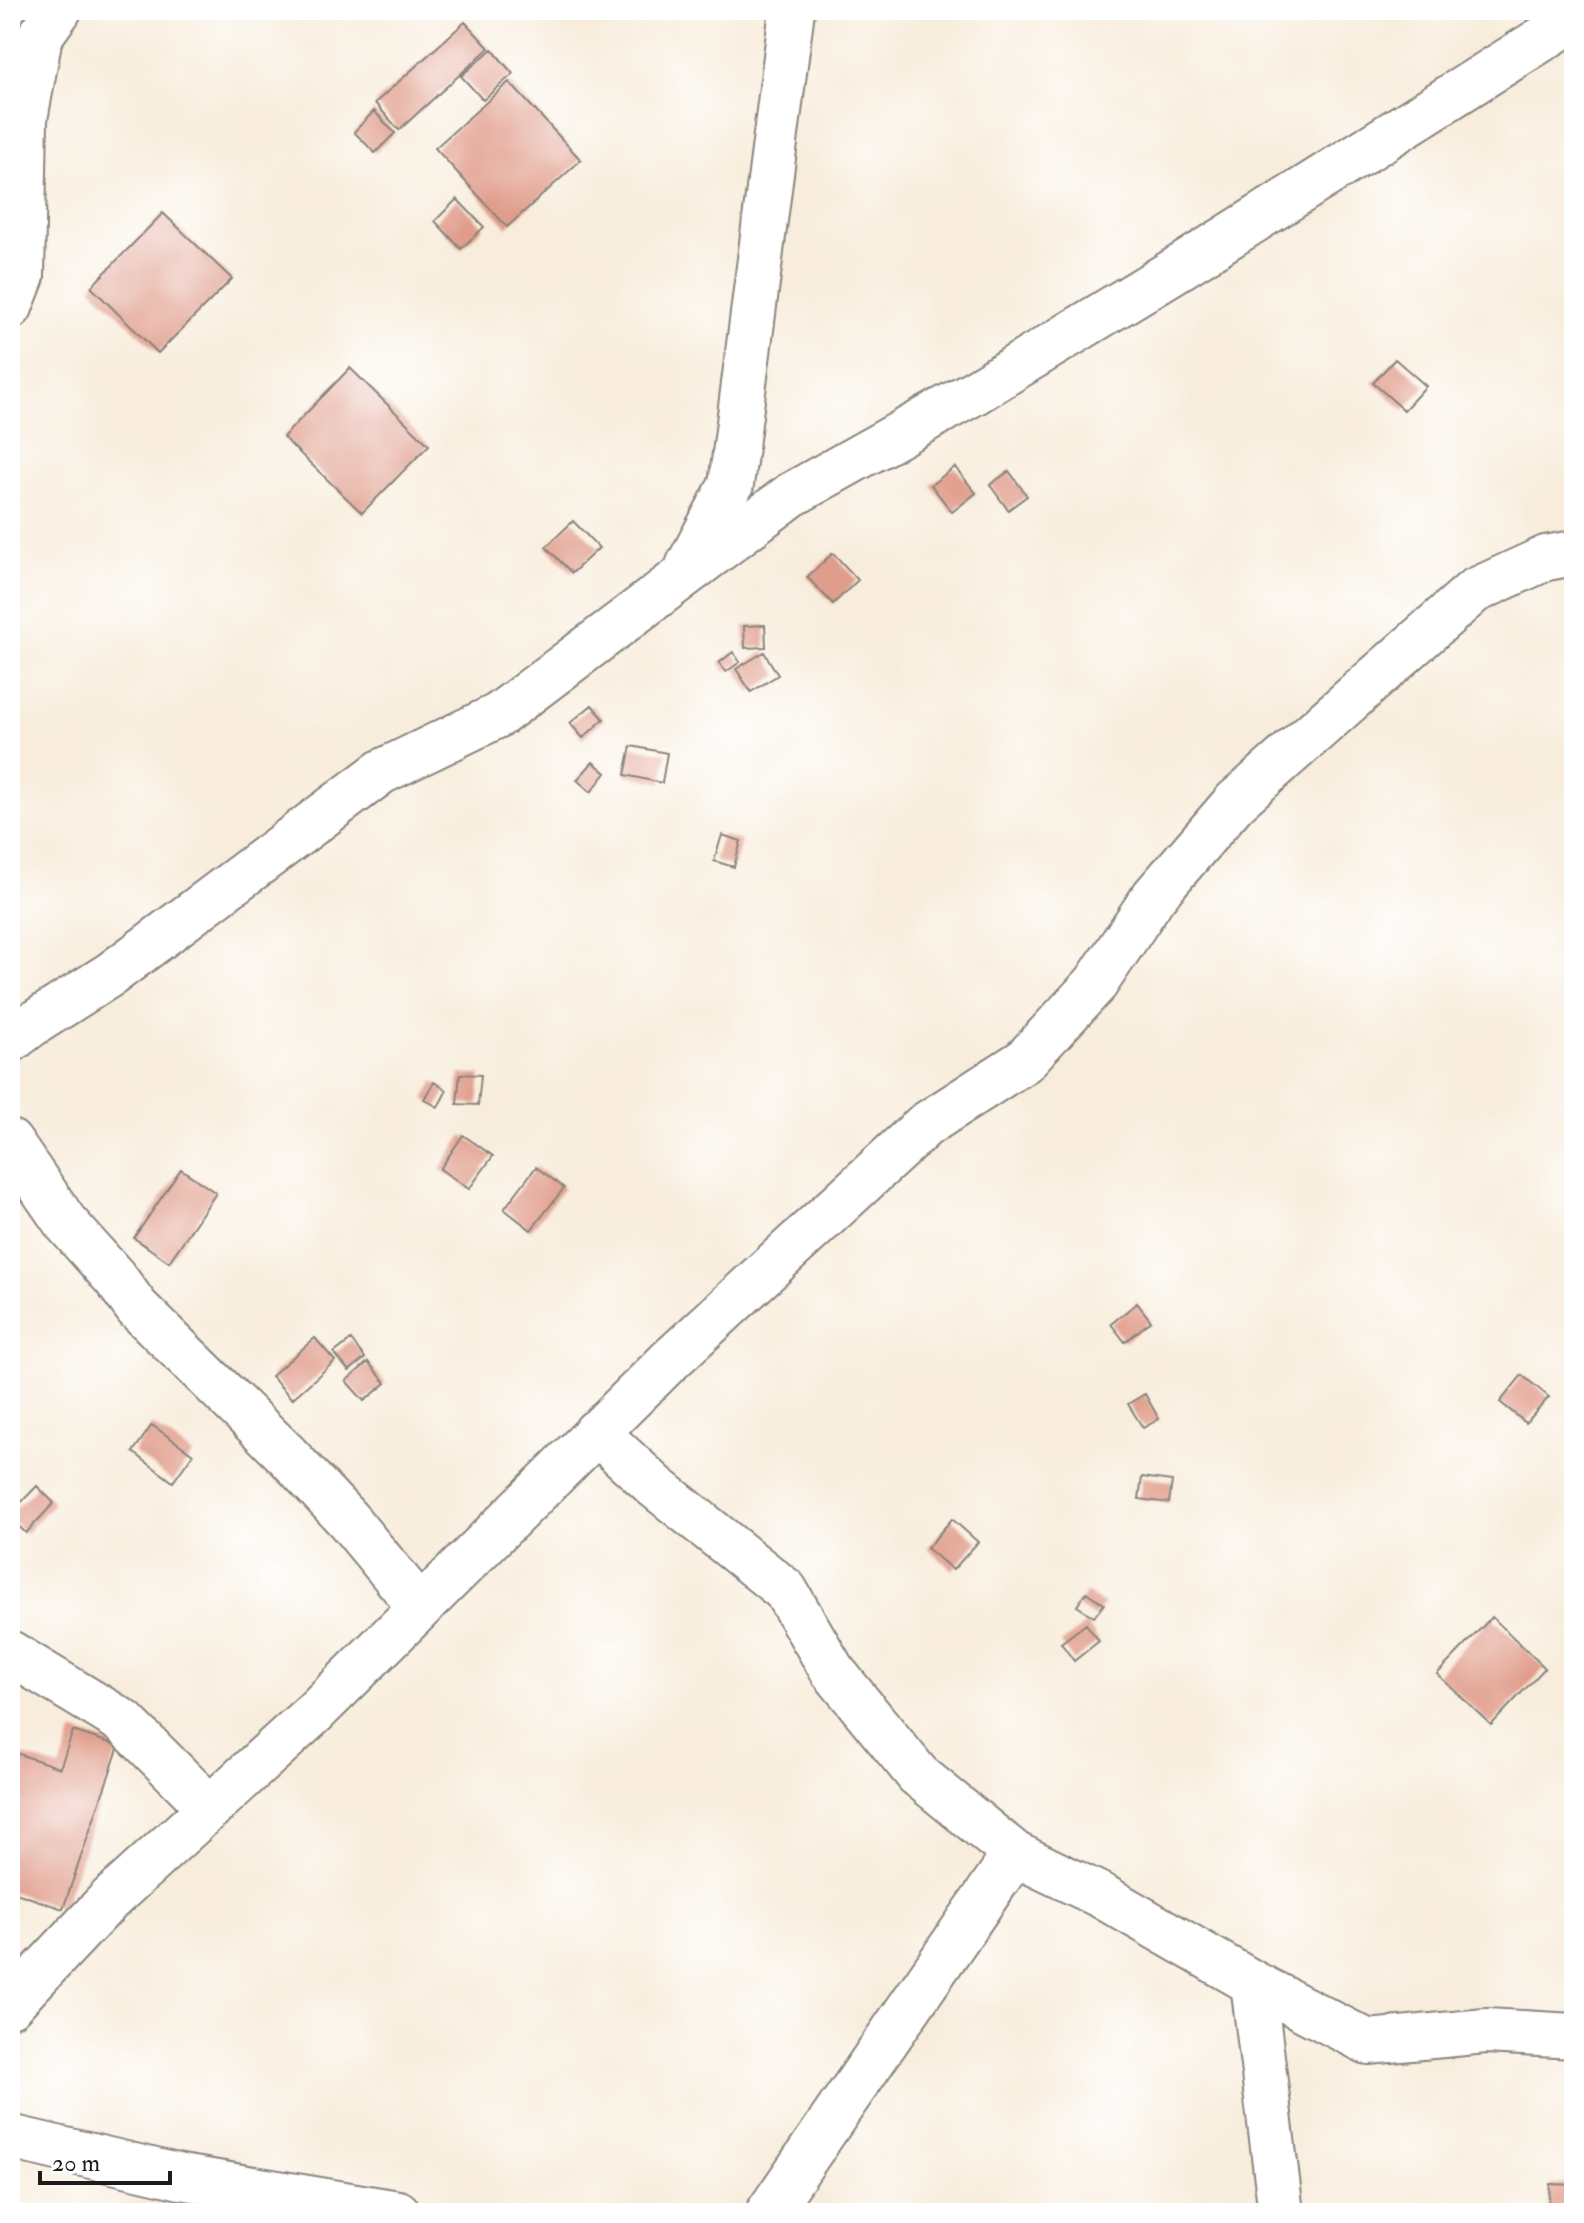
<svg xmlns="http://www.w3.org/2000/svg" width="1584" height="2223" font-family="'IM FELL Double Pica',serif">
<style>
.building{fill:#e19d8b}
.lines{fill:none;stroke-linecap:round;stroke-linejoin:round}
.minor-casing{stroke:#8a847c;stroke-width:48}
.minor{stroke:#fff;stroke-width:44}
</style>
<rect width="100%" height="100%" fill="#fff"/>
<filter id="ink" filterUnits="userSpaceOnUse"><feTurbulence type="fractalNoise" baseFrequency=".0125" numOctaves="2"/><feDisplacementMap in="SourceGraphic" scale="16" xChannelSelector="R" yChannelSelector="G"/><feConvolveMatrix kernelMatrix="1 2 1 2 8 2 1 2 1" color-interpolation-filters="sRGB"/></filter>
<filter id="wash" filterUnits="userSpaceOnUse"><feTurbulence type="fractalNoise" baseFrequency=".006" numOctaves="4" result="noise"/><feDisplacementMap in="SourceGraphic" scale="32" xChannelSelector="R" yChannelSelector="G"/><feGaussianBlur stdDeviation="1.8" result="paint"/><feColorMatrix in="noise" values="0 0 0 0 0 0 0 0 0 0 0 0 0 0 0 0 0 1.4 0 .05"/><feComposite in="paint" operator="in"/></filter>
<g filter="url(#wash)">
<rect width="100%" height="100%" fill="#f8eddc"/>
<g id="blocks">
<path class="building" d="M465,22L489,48L399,130L375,103Z
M492,49L513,74L483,100L461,76Z
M509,82L581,160L507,227L435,148Z
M374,111L395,133L375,153L354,132Z
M457,199L484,227L461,249L435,221Z
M163,213L232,279L158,353L91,287Z
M1395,359L1426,386L1404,410L1373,383Z
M350,368L429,445L362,513L283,437Z
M955,467L976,493L952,512L931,485Z
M1009,471L1027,496L1008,510L990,485Z
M573,521L599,548L572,573L546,547Z
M833,553L858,580L833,604L807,577Z
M765,625L766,647L745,648L744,626Z
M733,652L740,662L726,672L719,663Z
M764,652L778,675L751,692L736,669Z
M592,705L604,719L583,738L570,723Z
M631,746L667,753L662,783L625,775Z
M593,762L606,773L591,792L577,780Z
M722,835L741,841L734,867L714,861Z
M460,1074L481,1075L478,1105L457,1104Z
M434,1082L447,1090L438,1107L424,1099Z
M463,1135L493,1156L469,1189L440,1169Z
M536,1167L564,1188L531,1230L504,1209Z
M181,1169L216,1193L169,1262L134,1238Z
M1137,1303L1151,1321L1125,1342L1111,1324Z
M315,1338L335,1361L292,1399L271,1376Z
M351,1340L365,1358L349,1371L334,1353Z
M368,1362L386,1383L364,1401L346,1381Z
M1522,1375L1549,1397L1526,1423L1500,1402Z
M1145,1394L1159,1419L1143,1428L1128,1404Z
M152,1425L193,1454L173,1482L133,1452Z
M1142,1477L1172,1481L1169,1503L1139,1499Z
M37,1486L54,1503L26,1533L10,1518V1514Z
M952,1519L978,1542L953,1570L927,1548Z
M1086,1592L1104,1604L1094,1617L1077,1606Z
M1492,1617L1545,1668L1491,1725L1437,1674Z
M1086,1624L1099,1641L1074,1661L1061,1643Z
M73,1731L119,1746L63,1909L10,1891V1751L60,1768Z
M1550,2184L1574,2185V2213L1548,2211Z"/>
</g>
</g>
<g filter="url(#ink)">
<use href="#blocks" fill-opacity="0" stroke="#8a847c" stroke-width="2"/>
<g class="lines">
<g class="minor-casing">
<path id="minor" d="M10,307L22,276L25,119L40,36L59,10
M688,566L731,485L792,10
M10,1041L31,1025L111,974L381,772L499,715L791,495L975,392L1182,266L1555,31L1574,14
M10,1142L65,1222L115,1278L137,1308L287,1455L348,1520L420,1607
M596,1432L656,1487L785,1590L832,1670L918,1775L1015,1854L1102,1896L1253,1983L1368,2042L1486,2031L1574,2036
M10,1653L124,1722L210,1808
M1253,1983L1281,2213
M10,2005L110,1899L315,1712L668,1362L925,1125L1024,1061L1096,983L1154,896L1235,802L1474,591L1546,558L1574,553
M10,2137L181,2177L398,2213
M768,2213L1015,1854"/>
</g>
<use href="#minor" class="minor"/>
</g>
</g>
<rect width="1584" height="2223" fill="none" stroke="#fff" stroke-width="40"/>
<path d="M40 2171v12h130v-12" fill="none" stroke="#1c1c1c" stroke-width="4"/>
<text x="52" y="2171" font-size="24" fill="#1c1c1c" stroke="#ffffff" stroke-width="6" paint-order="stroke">20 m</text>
</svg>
